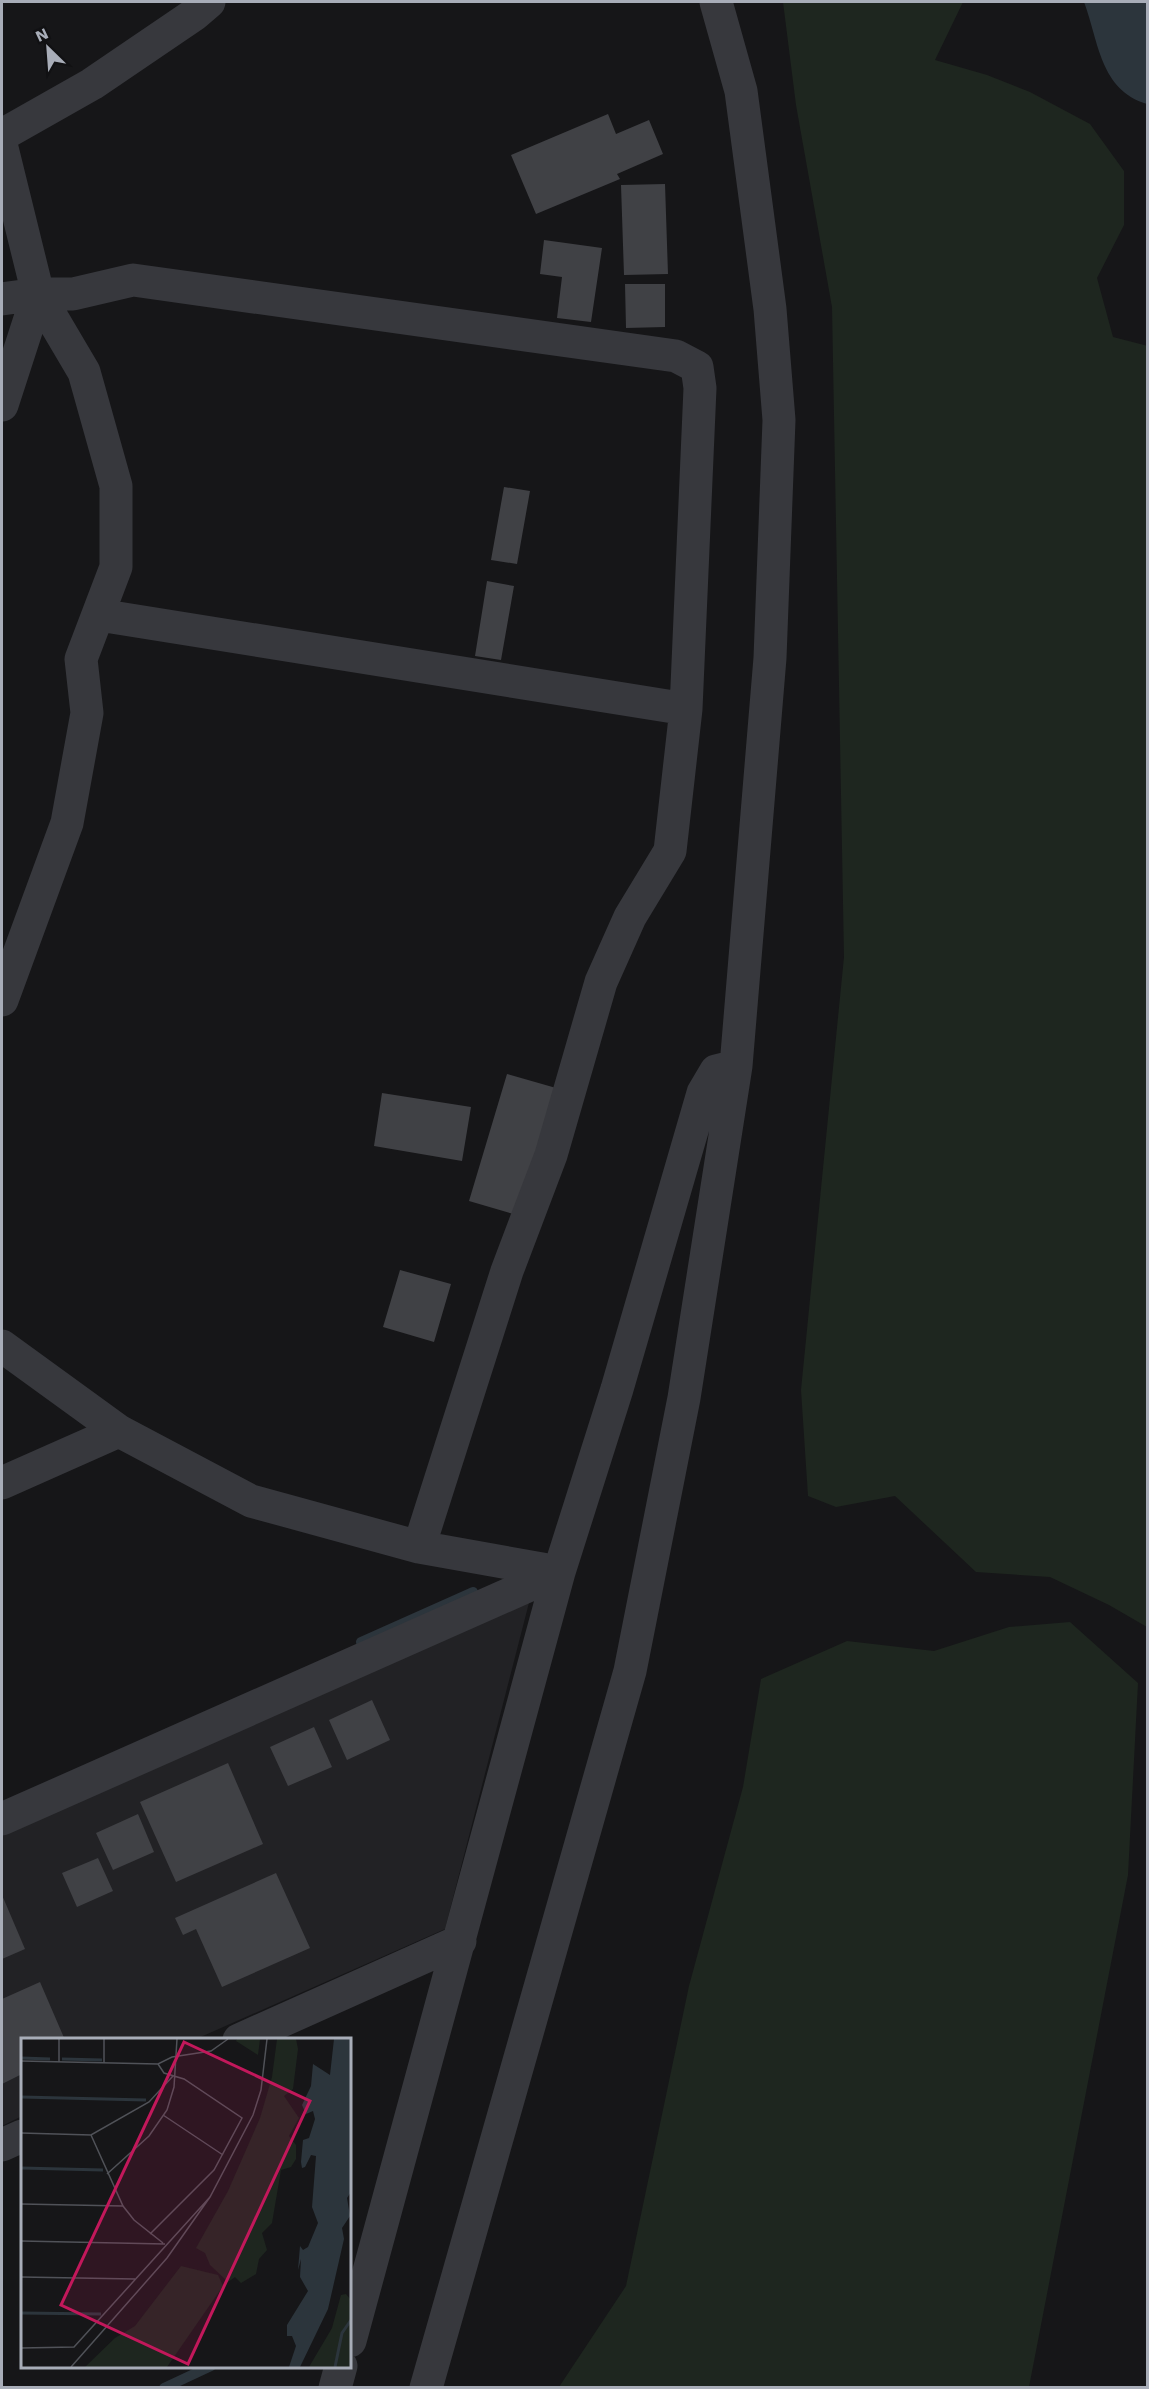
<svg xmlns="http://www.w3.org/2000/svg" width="1149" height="2389" font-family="'Work Sans',sans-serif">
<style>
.built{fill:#222225}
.green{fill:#1e261f}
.water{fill:#2c353c}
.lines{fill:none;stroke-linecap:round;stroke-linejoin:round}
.stream{stroke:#2c353c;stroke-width:10}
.building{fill:#404145}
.minor{stroke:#37383d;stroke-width:33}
.inset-river{fill:none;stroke:#2c353c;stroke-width:3}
.inset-road{fill:none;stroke:#505258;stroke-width:1.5}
.view{fill:#c2185b;fill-opacity:0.15;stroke:#c2185b;stroke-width:3}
.inset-edge{fill:none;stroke:#a8adb8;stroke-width:3}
</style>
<rect width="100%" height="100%" fill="#161618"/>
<path class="built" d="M531,1595L445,1929L196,2039L22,2040V2116L2,2126V1831Z"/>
<path class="green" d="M783,2H963L935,60L987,75L1030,92L1090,124L1124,171V225L1097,278L1113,337L1148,346L1147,1627L1109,1605L1050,1577L976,1572L895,1496L836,1507L808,1496L801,1390L844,957L832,307L796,105Z
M1070,1622L1138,1683L1128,1875L1029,2387H559L626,2286L689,1986L743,1787L761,1679L847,1641L934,1651L1009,1627Z"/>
<path class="water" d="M1084,2H1147V104C1100,90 1099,42 1084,2Z"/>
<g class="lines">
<path class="stream" d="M361,1642L473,1592
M164,2388L211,2366"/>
</g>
<path class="building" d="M608,114L616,134L649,120L663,154L617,174L620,179L536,214L511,155Z
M665,184L668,274L624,275L621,185Z
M544,240L602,248L591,322L557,318L562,277L540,274Z
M625,284H665V327L626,328Z
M504,487L530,491L517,564L491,560Z
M487,581L514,586L501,660L475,656Z
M507,1074L556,1088L517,1215L469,1201Z
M382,1093L471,1107L462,1161L374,1146Z
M400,1270L451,1284L434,1342L383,1327Z
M372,1700L390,1740L347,1760L329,1720Z
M314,1727L332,1767L288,1786L270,1747Z
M228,1763L263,1844L176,1882L140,1802Z
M138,1814L154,1852L113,1870L96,1833Z
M98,1858L113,1891L77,1907L62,1873Z
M276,1873L310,1948L222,1987L196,1929L183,1935L175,1918Z
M2,1895L25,1949L2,1959Z
M40,1982L65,2040H22V2074L2,2084V1999Z"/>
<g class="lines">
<path class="minor" d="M2,135L92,84L195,14L209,2
M2,148L38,294L84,372L116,486V567L81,659L87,713L67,823L2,1000
M2,299L38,294H73L133,280L676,356L697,367L700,388L686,709L670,851L630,917L601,982L551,1155L507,1271L419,1547
M2,405L38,294
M99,615L686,709
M2,1346L119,1431L251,1501L419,1547L559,1572
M2,1483L119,1431
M2,1819L559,1572
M239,2040L460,1941
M2,2145L22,2136
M350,2341L559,1572L617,1389L703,1093L716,1071L736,1066
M335,2388L341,2366
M426,2388L630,1671L684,1398L736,1066L770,658L779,420L770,309L741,91L716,2"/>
</g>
<g transform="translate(21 2038)">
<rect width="330" height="330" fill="#161618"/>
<path d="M216,1H239L237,17L215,3ZM256,1H275L277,11L272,51L263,58L278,80L268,98L275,107V121L270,129L260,132L251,185L241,195L246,212L238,221L235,236L220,245L214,239L207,244L189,227L184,215L175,210L207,153L239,80L251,39ZM160,228L197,237L202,248L146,329H64L94,300L114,288ZM325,256L330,262V329H288L311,290L320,257Z" fill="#1e261f"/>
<path d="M313,1H330V154L326,160L329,178L321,190L323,201L307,271L279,329H268L275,308L271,298H266V287L287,253L279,239L280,221L277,232L279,208L282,212L287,209L297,185L291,169L295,118L290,117L284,129L281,130L280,124L282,102L288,100L294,81L292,73L285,76L281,67L290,48L292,26L309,37Z" fill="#2c353c"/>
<path class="inset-river" d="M0,20L29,21M41,21L81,22M0,59L125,62M0,130L82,132M0,275L80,276M314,329L321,295L330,282"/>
<path class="inset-road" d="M0,23L137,26L151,19L190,13L207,1M38,24V1M83,25V1M142,77L202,117M0,95L70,97L128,64L152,38M70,97L102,168L113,182L142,205M86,136L128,98L146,72L153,49L156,1M0,166L102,168M129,196L193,132L221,80L163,41L143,35L137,26M0,203L144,206M0,239L114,241M0,310L53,309L189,159M50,329L146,220L189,159L232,77L240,52L246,1"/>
<path class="view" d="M163,4L289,63L167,326L40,267Z"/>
<rect width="330" height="330" class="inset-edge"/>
</g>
<rect width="1149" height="2389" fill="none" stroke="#a8adb8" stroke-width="6"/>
<g transform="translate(48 48) rotate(335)" stroke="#111113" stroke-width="4.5" paint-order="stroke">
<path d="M0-4.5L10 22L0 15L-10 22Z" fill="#a8adb8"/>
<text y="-9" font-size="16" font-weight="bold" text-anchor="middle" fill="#a8adb8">N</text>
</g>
</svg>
